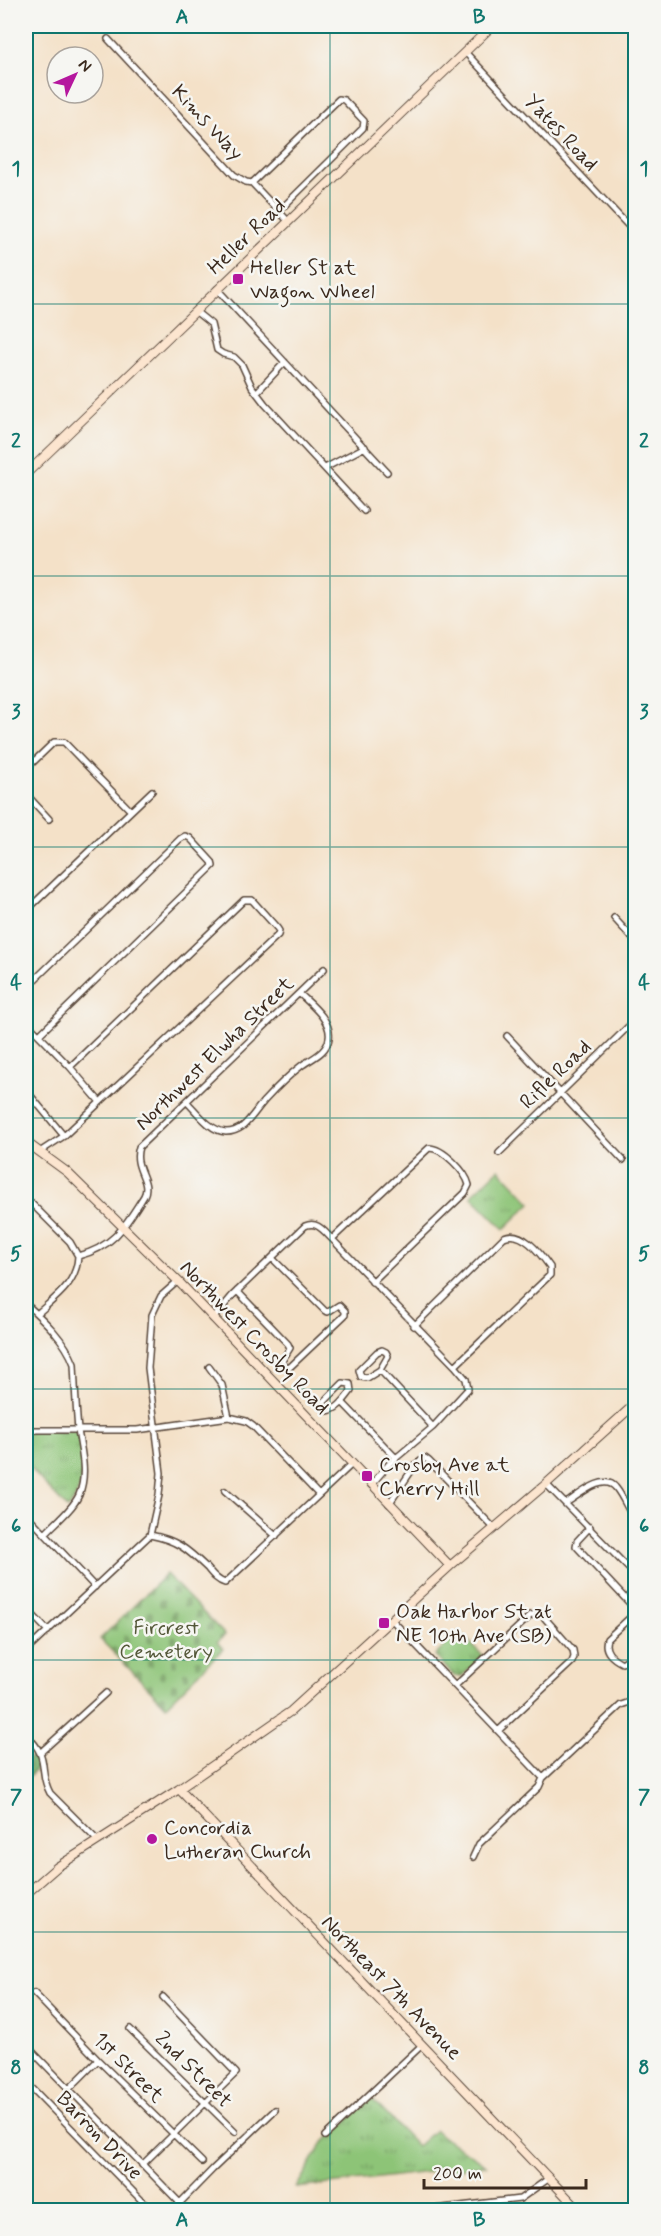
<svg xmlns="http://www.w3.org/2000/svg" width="661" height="2236" font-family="Mynerve,sans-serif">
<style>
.forest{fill:url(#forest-firs);stroke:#566a43;stroke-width:1.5}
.cemetery{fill:url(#cemetery-stones);stroke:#64774a;stroke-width:1.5}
.park{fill:url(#park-tufts);stroke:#64774a;stroke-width:1.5}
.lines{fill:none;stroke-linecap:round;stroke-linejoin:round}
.street-casing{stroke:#574538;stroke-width:8}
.secondary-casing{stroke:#574538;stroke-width:10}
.street{stroke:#fff;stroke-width:5}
.secondary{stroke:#fce5cf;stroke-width:8}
.grid{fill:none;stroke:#0f766e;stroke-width:1.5;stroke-opacity:0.55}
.poi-dot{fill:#b5179e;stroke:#f6f6f2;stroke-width:2}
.labels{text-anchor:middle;stroke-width:5;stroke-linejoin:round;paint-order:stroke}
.street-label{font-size:21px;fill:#3b2a1e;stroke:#f6f6f2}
.poi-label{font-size:21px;fill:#3b2a1e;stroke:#f6f6f2;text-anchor:start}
.park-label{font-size:21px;fill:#545839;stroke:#f6f6f2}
.neatline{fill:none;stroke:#0f766e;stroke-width:2}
.grid-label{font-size:20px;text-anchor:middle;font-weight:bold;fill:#0f766e}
</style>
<defs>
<pattern id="forest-firs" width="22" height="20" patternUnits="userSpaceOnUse" patternTransform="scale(1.5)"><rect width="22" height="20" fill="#72aa68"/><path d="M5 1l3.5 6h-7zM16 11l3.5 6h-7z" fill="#5f8b55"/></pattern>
<pattern id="cemetery-stones" width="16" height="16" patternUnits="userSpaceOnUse" patternTransform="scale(1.5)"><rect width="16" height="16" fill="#8dc477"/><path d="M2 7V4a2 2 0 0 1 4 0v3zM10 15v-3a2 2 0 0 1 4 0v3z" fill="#749f61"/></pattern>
<pattern id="park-tufts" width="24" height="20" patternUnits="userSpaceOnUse" patternTransform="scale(1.5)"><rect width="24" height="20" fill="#8dc477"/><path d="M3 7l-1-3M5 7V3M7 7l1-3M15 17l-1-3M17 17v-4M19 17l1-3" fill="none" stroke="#749f61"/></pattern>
</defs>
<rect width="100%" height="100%" fill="#f6f6f2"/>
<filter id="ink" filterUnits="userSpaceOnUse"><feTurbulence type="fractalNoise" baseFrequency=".0167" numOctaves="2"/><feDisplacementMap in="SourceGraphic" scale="12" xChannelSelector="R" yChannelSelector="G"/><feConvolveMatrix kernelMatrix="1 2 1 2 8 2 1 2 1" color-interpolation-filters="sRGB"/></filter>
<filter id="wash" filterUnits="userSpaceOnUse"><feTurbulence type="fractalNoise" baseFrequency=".008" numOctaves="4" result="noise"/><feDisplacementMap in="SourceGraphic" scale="24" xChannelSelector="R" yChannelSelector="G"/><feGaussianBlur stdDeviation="1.35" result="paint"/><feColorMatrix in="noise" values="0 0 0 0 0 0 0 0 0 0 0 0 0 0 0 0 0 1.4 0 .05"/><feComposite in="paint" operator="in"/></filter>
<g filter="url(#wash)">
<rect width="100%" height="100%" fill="#f4e1c8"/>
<path class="forest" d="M30,1757L40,1765L26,1780V1770L29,1765L26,1761Z"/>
<path class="cemetery" d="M166,1574L225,1635L217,1642L223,1649L166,1706L100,1639Z"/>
<path class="park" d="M499,1169L531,1203L504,1229L471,1196Z
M26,1430L78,1431C83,1462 88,1483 68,1509L26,1464Z
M459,1632L483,1656L462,1676H454L435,1656Z
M371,2098L417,2146L435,2130C450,2146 470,2151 486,2165L296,2188L322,2144Z"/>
</g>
<g filter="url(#ink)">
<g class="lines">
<g class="street-casing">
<path id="street" d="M108,39L234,175L246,182L252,183L288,221
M465,52L636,234
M252,183L339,99L344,100L364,121L363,128L279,211
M217,289L387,472
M195,311L211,324L217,350L223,354L234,357L242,365L252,387L265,404L364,511
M257,392L285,362
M325,468L365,447
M26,769L54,742H64L131,811
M26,794L49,819
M26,911L152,791
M614,918L636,942
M26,988L180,839L185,836L190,838L212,862L213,866L39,1035
M26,1022L70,1067L100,1102
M507,1036L623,1160
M26,1090L64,1136
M187,1102C197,1112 210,1131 226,1132C232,1132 239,1129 243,1126C251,1119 257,1109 264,1101C275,1089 288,1076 301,1066C312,1058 327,1053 329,1038C332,1020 310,1004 299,993
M41,1151L64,1136L278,935L279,931L277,928L252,900H244L70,1067
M499,1153L636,1019
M26,1198L70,1242L78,1256
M332,1239L429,1148C443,1148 466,1172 469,1185L465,1193L372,1282
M237,1291L288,1344L290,1348L282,1361L286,1368L290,1367L345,1315V1311L339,1305L328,1312L325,1311L272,1258
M26,1304C44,1320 65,1340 74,1364C75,1386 76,1408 78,1430C81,1451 88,1473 79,1495C72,1510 56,1522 45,1534
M37,1314C56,1297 77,1283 78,1256C114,1247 125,1226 144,1196C152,1181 132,1168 139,1147L324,969
M213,1319L232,1296L305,1226C317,1221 323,1230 332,1239L455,1366L466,1379L468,1389L433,1427L390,1463L371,1485
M414,1326L504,1237C522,1229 540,1253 550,1267V1275L455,1366
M382,1350L386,1352L388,1356L380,1370L367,1378L361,1377L359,1370L377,1352Z
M209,1367L222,1385L229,1417
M380,1370L433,1427
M343,1383L350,1384L351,1391C345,1399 337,1411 326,1411L323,1408V1403Z
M343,1403L396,1458
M26,1430H137L229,1417L246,1421L253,1426L319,1495
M546,1484L636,1576
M225,1491L276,1536
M566,1503C578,1496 604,1472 616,1488C624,1498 628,1511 636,1521
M389,1504L416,1464L425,1458L429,1461L494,1528
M26,1514L95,1587
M590,1527L577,1541L576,1546L636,1610
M150,1535C177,1540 187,1549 207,1568C212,1574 217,1581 225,1583L352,1464
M26,1608L48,1631
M636,1612L607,1639C603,1651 612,1658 622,1663L636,1653
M392,1620L543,1778
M26,1651L150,1535L159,1495L161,1473L148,1368L152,1315L161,1296L178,1281
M455,1686L531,1615L537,1614L543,1616L573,1650L574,1657L572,1662L498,1731
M26,1735C52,1759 37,1769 50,1793L98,1841
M41,1752L106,1693
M473,1857L479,1844L539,1787L543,1778L621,1705L633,1701
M34,1993L98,2060L202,2162
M130,2029L235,2132
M26,2045L180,2203
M26,2082L151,2210
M69,2089L98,2060
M325,2136L422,2045
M142,2165L236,2073L163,1997
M173,2210L213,2169L275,2110
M426,2210L520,2199L548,2179"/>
</g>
<g class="secondary-casing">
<path id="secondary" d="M26,474L492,26
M26,1142L67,1172L178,1281L450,1566
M179,1789L579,2210
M26,1894L57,1867L179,1789L291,1711L450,1566L546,1484L636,1403"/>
</g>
<use href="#street" class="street"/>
<use href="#secondary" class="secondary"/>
</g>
</g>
<path class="grid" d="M330,26V2210M26,304H636M26,576H636M26,847H636M26,1118H636M26,1389H636M26,1660H636M26,1932H636"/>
<g class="poi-dot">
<rect x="232" y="273" width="12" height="12" rx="3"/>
<rect x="361" y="1470" width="12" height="12" rx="3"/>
<rect x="378" y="1617" width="12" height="12" rx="3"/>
<circle cx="152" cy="1839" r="6"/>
</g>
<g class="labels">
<g class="street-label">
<text transform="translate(208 122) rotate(47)" y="7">Kims Way</text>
<text transform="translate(562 132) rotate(47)" y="7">Yates Road</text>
<text transform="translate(246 236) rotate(-44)" y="7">Heller Road</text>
<text transform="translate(214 1053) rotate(-44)" y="7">Northwest Elwha Street</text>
<text transform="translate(555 1074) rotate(-44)" y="7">Rifle Road</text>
<text transform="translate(255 1337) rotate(46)" y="7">Northwest Crosby Road</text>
<text transform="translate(392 1987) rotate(46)" y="7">Northeast 7th Avenue</text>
<text transform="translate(129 2067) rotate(45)" y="7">1st Street</text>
<text transform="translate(194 2069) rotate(45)" y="7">2nd Street</text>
<text transform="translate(100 2135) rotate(46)" y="7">Barron Drive</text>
</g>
<g class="poi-label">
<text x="250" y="274">Heller St at<tspan x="250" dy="24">Wagon Wheel</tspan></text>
<text x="379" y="1471">Crosby Ave at<tspan x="379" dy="24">Cherry Hill</tspan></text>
<text x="396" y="1618">Oak Harbor St at<tspan x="396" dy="24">NE 10th Ave (SB)</tspan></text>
<text x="164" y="1834">Concordia<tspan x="164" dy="24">Lutheran Church</tspan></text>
</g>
<g class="park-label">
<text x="166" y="1634">Fircrest<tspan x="166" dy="24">Cemetery</tspan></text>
</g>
</g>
<rect width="661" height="2236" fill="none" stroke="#f6f6f2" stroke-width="66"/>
<g transform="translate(75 75) rotate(46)"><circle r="28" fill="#f6f6f2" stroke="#aba49d" stroke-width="1.5"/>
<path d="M0-4.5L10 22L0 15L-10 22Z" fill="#b5179e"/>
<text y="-9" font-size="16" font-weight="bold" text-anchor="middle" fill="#3b2a1e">N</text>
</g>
<path d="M424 2179v9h162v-9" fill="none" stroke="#3b2a1e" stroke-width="3"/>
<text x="433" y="2179" font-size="18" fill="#3b2a1e" stroke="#f6f6f2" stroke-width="4.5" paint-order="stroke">200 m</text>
<rect x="33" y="33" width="595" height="2170" class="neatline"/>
<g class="grid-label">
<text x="182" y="23">A</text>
<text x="479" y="23">B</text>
<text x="16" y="175">1</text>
<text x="644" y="175">1</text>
<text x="16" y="447">2</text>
<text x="644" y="447">2</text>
<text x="16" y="718">3</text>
<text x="644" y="718">3</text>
<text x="16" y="989">4</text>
<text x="644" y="989">4</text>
<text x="16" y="1260">5</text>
<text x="644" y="1260">5</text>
<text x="16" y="1532">6</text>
<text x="644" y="1532">6</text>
<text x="16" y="1803">7</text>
<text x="644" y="1803">7</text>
<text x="16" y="2074">8</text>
<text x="644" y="2074">8</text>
<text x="182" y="2226">A</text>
<text x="479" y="2226">B</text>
</g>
</svg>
